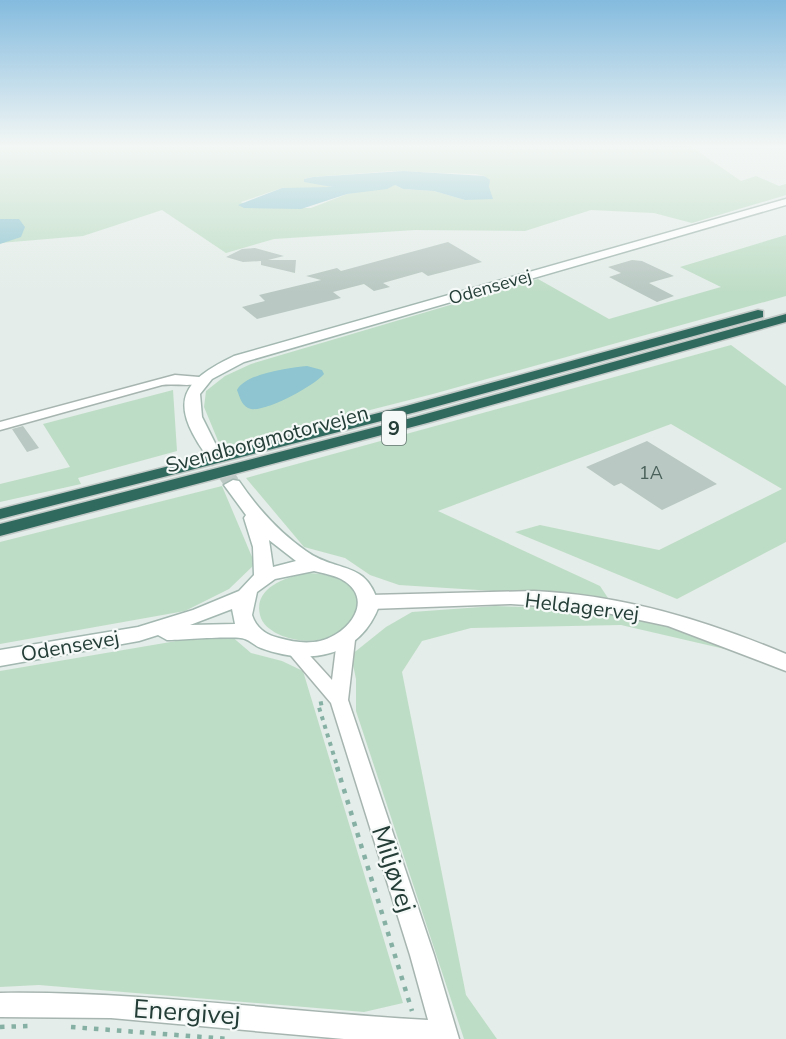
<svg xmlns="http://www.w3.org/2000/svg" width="786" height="1039" font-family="'Nunito Sans',sans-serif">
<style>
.green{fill:#beddc6;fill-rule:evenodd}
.water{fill:#8ec5d0}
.building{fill:#b9c8c2}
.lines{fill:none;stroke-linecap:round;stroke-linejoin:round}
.secondary-tunnel{stroke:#becac5;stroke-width:16;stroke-dasharray:16 8;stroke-linecap:butt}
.minor-casing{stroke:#a7b5b0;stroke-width:3}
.tertiary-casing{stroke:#a7b5b0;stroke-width:3}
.secondary-casing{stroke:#a3b8b1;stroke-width:3}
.motorway-casing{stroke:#c2c9c7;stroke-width:3}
.path-far1{stroke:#85b0a3;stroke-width:4;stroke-dasharray:4 5;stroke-linecap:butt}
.path{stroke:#85b0a3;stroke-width:4.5;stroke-dasharray:4.5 7;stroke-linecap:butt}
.minor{fill:#fff;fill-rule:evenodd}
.tertiary{fill:#fff;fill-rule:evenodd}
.secondary{fill:#fff;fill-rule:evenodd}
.motorway{fill:#306a5e;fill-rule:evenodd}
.labels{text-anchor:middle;stroke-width:4.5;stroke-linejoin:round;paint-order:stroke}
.far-street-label{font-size:18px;fill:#243e37;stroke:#f5f9f7}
.number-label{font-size:18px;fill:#49605a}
.shield{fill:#f5f9f7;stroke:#637671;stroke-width:1.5}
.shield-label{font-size:20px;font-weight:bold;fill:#243e37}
.street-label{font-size:21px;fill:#243e37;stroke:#f5f9f7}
.near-street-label{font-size:26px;fill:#243e37;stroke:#f5f9f7}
</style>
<rect width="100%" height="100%" fill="#e4ede9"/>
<path class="green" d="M690,146L741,181L756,176L779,186L786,184V195L692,223L654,213L591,210L525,231L415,230L274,239L226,253L162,210L83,236L0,243V147ZM391,171L476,174L484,176L489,187L465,200L434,191L403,189L395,185L347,194L311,208H249L241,202L282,188H332C326,181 312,185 304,179L312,177Z
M786,235V296L433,394L221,448L204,407L206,391L225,376L251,364L538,279L609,319L721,287L680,267Z
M731,345L786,386V542L677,599L515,532L540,525L659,550L782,489L671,424L438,511L600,586L608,598L399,585L370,575L345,558L304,547L246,478Z
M173,390L177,451L78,478L81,484L0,502V484L70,467L43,424Z
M222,486L255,564L229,589L185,611L0,644V542Z
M309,573C403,579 345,665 278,634C270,630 262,624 260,615C253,587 288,576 309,573Z
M495,606L594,609L683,626L729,650L621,625L471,628L422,641L402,672L466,995L497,1039H464L356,711V679L351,655L386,627L412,612Z
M230,635L251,653L282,661L303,671L403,1003L364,1012L39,985L0,987V671L194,638Z"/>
<path class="water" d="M403,171L484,176L490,180L489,187L493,199L465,200L434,191L403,189L395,185L387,189L347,194L301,209L244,208L238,205L282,188L332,187L304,182V179L313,177Z
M0,219H19L25,227L21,237L0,244Z
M307,366L322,370L324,374C314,386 266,412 251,409C242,407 240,398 237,390C246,373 289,368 307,366Z"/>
<path class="building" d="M448,242L482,262L428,276L422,272L383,283L390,287L374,291L364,284L333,292L341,298L257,319L242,307L265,301L259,295L321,280L306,276L337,268L341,271Z
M255,248L284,256L268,260H296L295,273L261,265V261L243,262L226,257L242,249Z
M632,260L642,261L674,276L649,283L674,296L657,302L609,277L621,273L608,267Z
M23,426L39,448L27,452L12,429Z
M647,441L717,484L662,510L621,483L614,486L586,467Z"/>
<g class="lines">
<path class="secondary-tunnel" d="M210,449L233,485"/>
<g class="minor-casing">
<path id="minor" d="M175,375L199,377L205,381C196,388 175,383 162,385L0,430V422Z
M346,634L352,636L355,640L348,700L434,955L459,1039H344L111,1018L0,1017V993C144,991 285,1012 428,1020L410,955L331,703L287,651L290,647H302L332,680L337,640L340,636Z"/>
</g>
<g class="tertiary-casing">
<path id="tertiary" d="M534,591C622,595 705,620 786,654V671L668,626L588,609L511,604L370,609L363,607L360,602L363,597L370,595Z"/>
</g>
<g class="secondary-casing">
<path id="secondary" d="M786,199V205L244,362L212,379L200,394L202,417L218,449L216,452H204C169,401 182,381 234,356Z
M233,480L239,481C258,509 279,532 306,551C338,574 367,559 379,606C360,657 309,666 261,648C255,646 251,641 245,639C236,635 181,640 167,640L158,635L139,641L0,666V650L138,627L193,610L239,591L254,575L253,547L244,518L246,515L224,485ZM269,540L296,561L273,567ZM314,571C322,573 333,575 341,579C376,598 350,634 320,641C306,644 293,642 279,638C266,635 256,628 252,615L257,592L275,579ZM232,609L235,624L190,625Z"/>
</g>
<g class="motorway-casing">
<path id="motorway" d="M758,310L763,311V317L416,412L0,519V509L406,406Z
M786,314V322L427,423L0,536V524L415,417Z"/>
</g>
<path class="path-far1" d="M323,703L318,704L338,769"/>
<path class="path" d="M337,767L412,1011
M0,1027L28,1026
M71,1027L229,1039"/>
<use href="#minor" class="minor"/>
<use href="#tertiary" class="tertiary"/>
<use href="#secondary" class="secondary"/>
<use href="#motorway" class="motorway"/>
</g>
<linearGradient id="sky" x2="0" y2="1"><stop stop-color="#84bbde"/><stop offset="0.5" stop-color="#f3f7f5"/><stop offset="1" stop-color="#f3f7f5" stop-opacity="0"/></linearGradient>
<rect width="786" height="292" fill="url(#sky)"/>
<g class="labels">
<g class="far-street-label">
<text transform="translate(490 287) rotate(-16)" y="6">Odensevej</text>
</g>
<g class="number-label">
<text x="651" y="479">1A</text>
</g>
<rect class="shield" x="382" y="411" width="24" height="34" rx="4.5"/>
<g class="shield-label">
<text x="394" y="435">9</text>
</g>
<g class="street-label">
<text transform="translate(267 439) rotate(-15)" y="7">Svendborgmotorvejen</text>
<text transform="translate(582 607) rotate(7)" y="7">Heldagervej</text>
<text transform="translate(70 646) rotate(-10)" y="7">Odensevej</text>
</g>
<g class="near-street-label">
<text transform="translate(394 869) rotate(72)" y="9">Miljøvej</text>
<text transform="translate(187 1012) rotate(4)" y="9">Energivej</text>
</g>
</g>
</svg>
